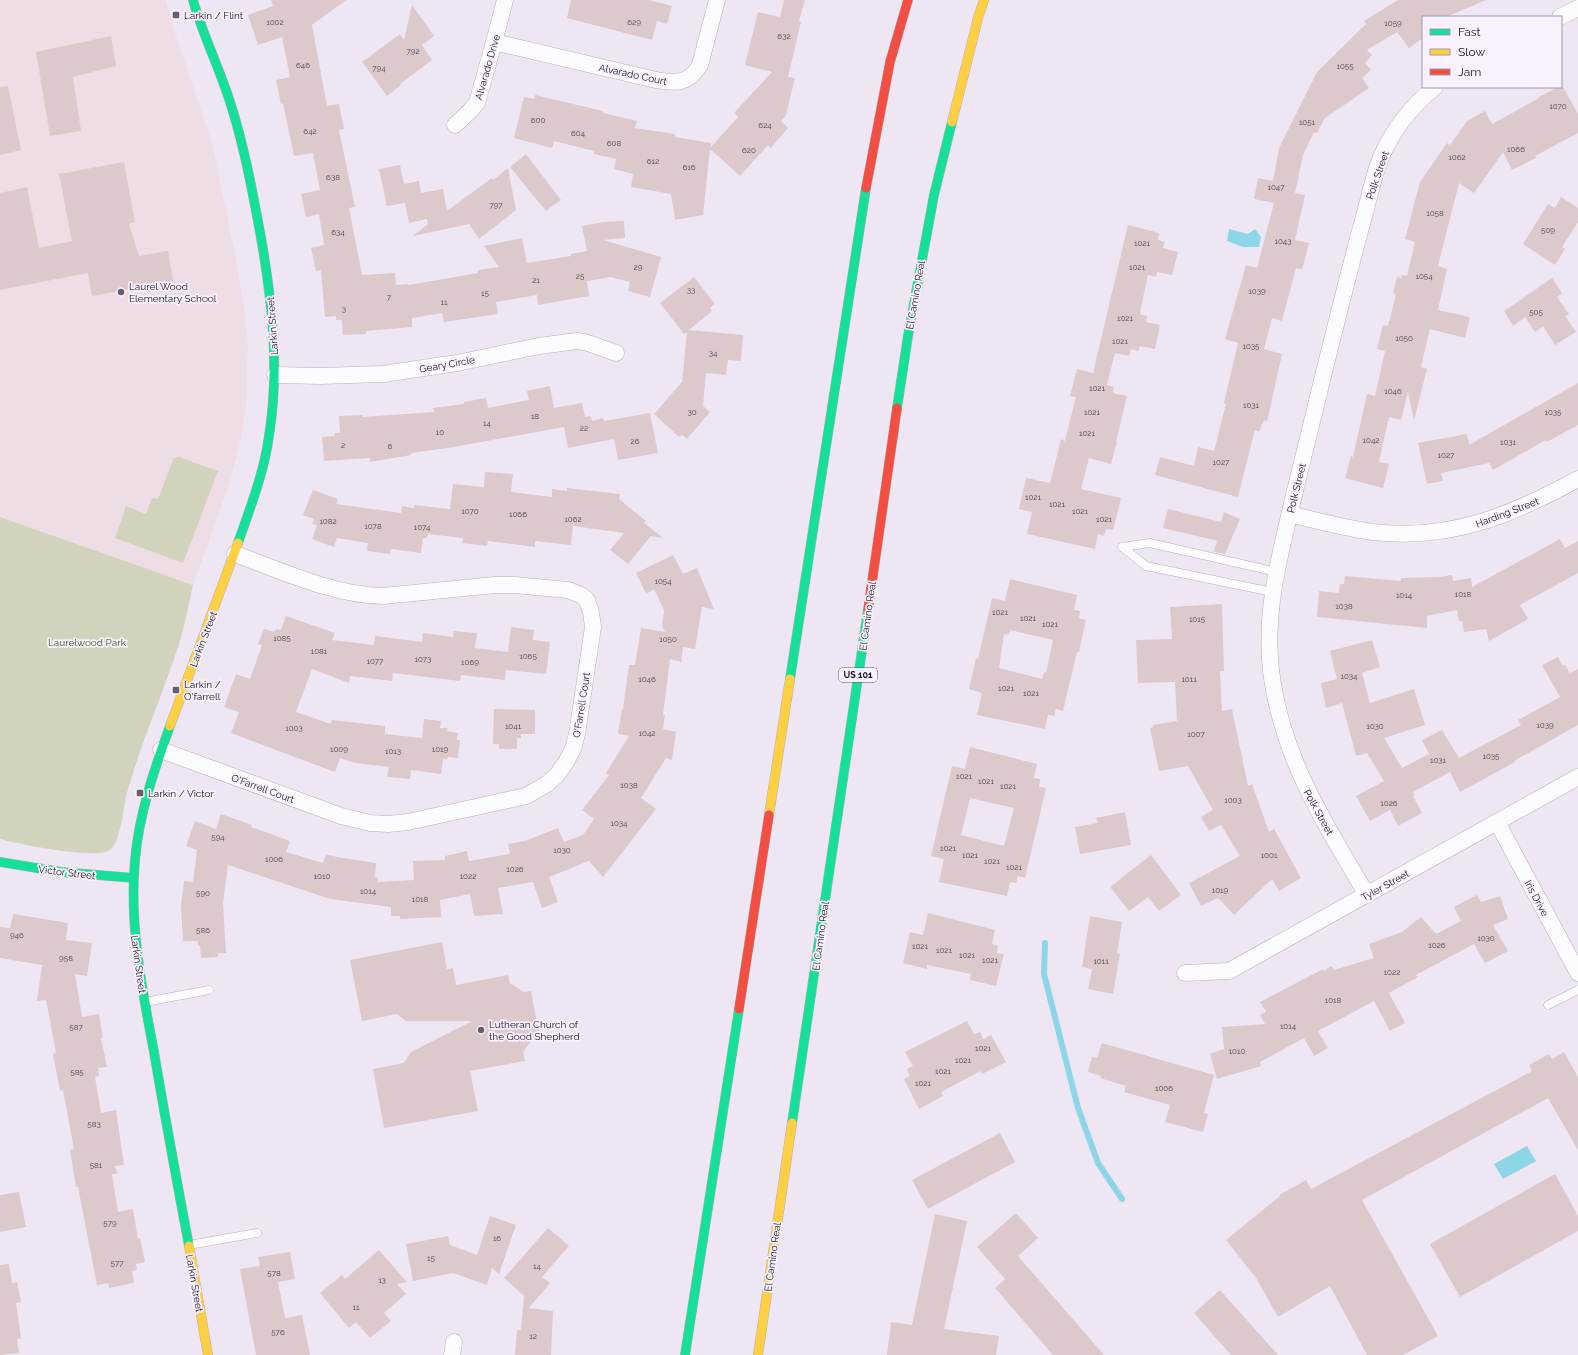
<svg xmlns="http://www.w3.org/2000/svg" width="1578" height="1355" font-family="Raleway,sans-serif">
<style>
.education{fill:#efdde6}
.green{fill:#d1d3bd}
.water{fill:#8cd6e8}
.lines{fill:none;stroke-linecap:round;stroke-linejoin:round}
.stream{stroke:#8cd6e8;stroke-width:6}
.building{fill:#dcc9cc;fill-rule:evenodd}
.lane-casing{stroke:#b6b1ba;stroke-width:9}
.street-casing{stroke:#b6b1ba;stroke-width:17}
.fast-casing{stroke:#b6b1ba;stroke-width:10}
.slow-casing{stroke:#b6b1ba;stroke-width:10}
.jam-casing{stroke:#b6b1ba;stroke-width:10}
.lane{stroke:#fcfbfd;stroke-width:8}
.street{stroke:#fcfbfd;stroke-width:16}
.fast{stroke:#16e098;stroke-width:9}
.slow{stroke:#ffcf43;stroke-width:9}
.jam{stroke:#f24e42;stroke-width:9}
.poi-dot{fill:#655f69;stroke:#f9f1ff;stroke-width:1.5}
.labels{text-anchor:middle;stroke-width:3.5;stroke-linejoin:round;paint-order:stroke}
.number-label{font-size:8px;fill:#4b434a}
.shield{fill:#f9f1ff;stroke:#5e5862;stroke-width:1}
.shield-label{font-size:9px;font-weight:bold;fill:#1b161e}
.poi-label{font-size:10px;fill:#1b161e;stroke:#f9f1ff;text-anchor:start}
.street-label{font-size:10px;fill:#1b161e;stroke:#f9f1ff}
.park-label{font-size:10px;fill:#4d551b;stroke:#f9f1ff}
</style>
<rect width="100%" height="100%" fill="#eee7f3"/>
<path class="education" d="M0,0H166L175,33L212,143L233,244L244,306L248,344L246,406L239,447L230,482L193,585L0,517Z"/>
<path class="green" d="M179,457L218,471L183,563L115,538L126,506L146,514L152,498L158,499L174,458Z
M0,517L193,585C188,606 185,627 178,647C162,696 141,743 127,793C123,807 121,842 110,850C96,860 19,844 0,839Z"/>
<path class="water" d="M1229,229L1248,234L1255,229L1261,237L1259,247H1243L1227,241Z
M1527,1146L1536,1161L1503,1179L1494,1164Z"/>
<g class="lines">
<path class="stream" d="M1045,943L1044,974L1078,1108L1098,1163L1122,1199"/>
</g>
<path class="building" d="M271,0H346L312,25L327,106L339,104L344,129L339,130L355,207L349,208L362,275L395,273L396,285L408,284L409,285L478,273V270L499,267L484,246L522,238L527,263L571,256V254L587,251L582,226L603,222L624,221L625,238L603,240L661,257L650,297L628,291L630,282L611,277L587,281L589,296L538,305L537,295L496,302L498,314L444,322L442,313L412,318V327L366,331V334L343,335L342,320H336V316L325,317L321,270L316,271L311,248L324,245L319,214L306,217L301,194L320,190L313,153L294,156L283,103L281,104L276,80L290,77L282,37L258,45L248,15L273,6Z
M571,0H649L672,6L667,24L657,21L652,40L567,18Z
M784,0H805L799,21L801,22L788,77L795,78L786,115L781,121L788,128L771,148L768,145L740,176L710,149L703,215L675,220L671,194L631,187L633,174L614,169L616,159L594,154V151L554,141L552,148L514,138L524,97L534,99L535,95L603,111V113L637,121L635,128L675,134V137L711,143L710,148L738,117L734,113L772,72L745,65L758,12L780,17Z
M1398,0H1486L1446,17H1423V38L1409,48L1397,32L1367,50L1372,55L1365,63L1371,70L1362,78L1369,88L1325,118L1317,133L1314,132L1303,155L1295,193L1305,195L1295,240L1309,243L1302,270L1296,268L1282,321L1272,318L1264,349L1282,354L1267,422L1264,420L1259,432L1255,430L1238,497L1155,475L1160,457L1194,466L1198,447L1214,451L1226,404L1224,403L1238,343L1225,339L1246,265L1257,268L1274,203L1254,199L1258,178L1273,181L1279,148L1317,72L1366,24L1364,21Z
M412,5L434,36L422,45L432,60L400,84L401,85L387,96L362,62L400,34L404,40Z
M111,36L116,66L73,77L81,131L50,136L36,52Z
M1561,85H1562L1578,114V133L1535,156L1536,158L1512,170L1503,152L1474,193L1459,183L1438,266L1447,269L1438,310L1470,317L1465,338L1430,329L1421,367L1427,369L1414,421L1408,392L1401,420L1389,417L1379,462L1389,464L1383,488L1345,478L1351,456L1353,457L1367,394L1375,396L1385,351L1377,349L1383,325L1388,326L1396,294L1393,293L1397,277L1401,278L1402,275L1407,276L1415,242L1405,239L1420,182L1447,143L1450,145L1467,121L1485,111L1492,124L1539,98V97L1558,87H1561Z
M8,86L21,150L0,155V87Z
M526,154L561,200L546,211L510,167Z
M124,162L135,222L129,224L139,256L168,251L173,281L92,296L88,273L0,290V193L27,187L39,248L72,241L59,174Z
M400,165L404,184L419,181L421,193L443,189L447,211L492,178L493,180L508,168L516,210L479,239L469,224L413,236L428,224L427,219L409,223L405,203L387,206L379,169Z
M1561,197L1578,208V222L1562,247L1565,249L1555,265L1523,244L1548,204L1555,208Z
M1128,225L1159,233L1158,240L1165,242L1163,248L1178,252L1172,275L1157,272L1156,277L1148,275L1141,307L1140,314L1147,316L1146,322L1160,325L1155,349L1140,346L1138,351L1131,349L1129,356L1115,353L1107,385L1114,387L1113,393L1127,396L1116,442H1117L1111,464L1089,458L1081,489L1121,498L1113,530L1106,529L1104,536L1098,534L1095,549L1027,534L1032,512L1019,509L1026,478L1050,483L1061,439L1065,441L1076,397L1070,396L1077,369L1093,373Z
M694,277L715,304L710,308L712,311L689,330L743,335L741,361L728,360L726,375L706,373L703,406L710,412L687,439L682,435L679,437L654,414L682,382L687,332L684,334L660,303Z
M1552,278L1562,293L1557,297L1569,314L1565,316L1576,332L1555,345L1543,326L1535,332L1525,317L1513,326L1504,311Z
M1578,383V425L1547,442L1546,440L1493,470L1489,463L1441,473L1443,481L1427,484L1418,443L1467,434L1469,445Z
M550,386L554,408L582,403L585,417L591,416L592,421L603,418L604,421L650,413L658,453L618,460L614,439L568,448L564,427L448,448L411,453V455L370,462V458L324,461L322,437L335,436V433H340L339,416L362,415V417L434,412L433,408L464,404V402L486,398L488,408L529,400L527,391Z
M485,472L513,474L511,492L552,497V489L567,491V488L620,494L619,499L646,521L644,523L663,538L651,536L628,564L610,550L624,533L573,526L571,545L535,541V547L488,541L487,546L462,543L463,538L428,534L427,538H423L421,553L391,549L390,554L367,551L368,543L337,538L334,547L312,539L317,525L312,524L314,519L303,515L313,490L338,499L336,504L401,513L402,506L414,508V505L450,509L453,484L484,487Z
M1168,509L1221,522L1224,512L1240,519L1225,554L1214,552L1217,541L1214,540L1163,528Z
M1560,539L1565,548L1578,541V573L1520,605L1528,619L1489,641L1486,629L1464,632L1462,621H1459L1457,610L1427,616V628L1317,617L1319,591L1339,593L1340,584H1344L1345,576L1401,581V578L1439,577L1452,575L1453,581L1471,578L1472,587Z
M673,555L683,574L697,568L714,609L702,607L695,649L683,647L681,663L679,661L670,659L663,715H665L663,729L676,732L672,760L666,758L641,798L656,809L603,877L589,861L549,877L558,902L542,908L533,882L498,888L503,914L474,916L470,894L440,900L441,917L400,919V916H391V907L330,899L228,865L223,903L226,953H218V957L201,958L200,946H198V941H183L181,906L184,881L193,882L197,850L186,846L195,821L216,829L221,814L252,825L251,827L290,841L286,852L323,863L326,854L337,857L376,863L375,877L378,878V882L414,880L413,861L445,860V856L467,851L469,861L510,854L508,844L525,841L558,828L564,842L583,835L594,819L582,810L609,775L606,773L629,736L618,734L622,709H623L629,665H635L641,628L665,632L662,626L664,610L654,589L646,594L636,573Z
M1010,579L1077,595L1074,610L1080,611L1079,618L1086,620L1079,652H1077L1063,711L1056,709L1054,716L1048,715L1045,729L977,715L982,693L969,689L976,658L978,659L992,598L1005,601ZM1010,630L1053,640L1046,673L1044,672L1042,679L999,668L1004,634L1009,635Z
M1222,604L1224,671H1220L1222,711L1232,709L1248,786L1252,784L1269,832L1274,829L1301,878L1279,891L1272,879L1234,915L1218,898L1201,906L1189,883L1240,856L1221,825L1209,831L1201,817L1213,810L1188,766L1159,771L1150,728L1153,727V725L1177,721L1175,682L1138,683L1136,640L1172,639L1170,607Z
M286,616L335,633L332,640L374,645L375,636L422,642L423,633L453,637L454,631L477,633L475,648L508,652L511,627L534,630L533,640L550,642L546,674L506,670L505,680L461,675L460,681L393,673L392,681L350,676L349,683L312,669L296,712L331,724L332,720L385,726V734L422,738L424,719L441,721L440,728H448L447,731L458,733L457,740H460L458,758L448,757L447,759H443L441,774L411,770L410,779L387,777L389,767L355,763L340,758L335,772L231,733L239,712L224,707L236,674L250,679L262,645L258,644L264,629L274,632L276,629L281,630Z
M1372,640L1380,667L1362,673L1370,703L1414,689L1425,725L1384,738L1402,768L1429,754L1422,740L1442,730L1459,758L1521,725L1518,720L1560,697L1542,665L1558,657L1563,666L1565,665L1570,673L1578,669V725L1514,761L1515,762L1460,792L1450,772L1413,792L1415,795L1413,796L1422,813L1398,826L1390,810L1370,821L1356,796L1384,781L1367,753L1356,756L1342,703L1326,708L1321,683L1337,679L1330,651Z
M494,709L535,710V734H521V738H517V749H499V744H493Z
M970,747L1037,764L1034,778L1040,779L1039,787L1046,788L1025,878L1018,876L1016,883L1010,882L1007,896L939,882L944,859L931,856L952,766L965,769ZM970,798L1014,808L1004,846L961,835Z
M1125,812L1131,845L1080,854L1075,827L1098,823L1096,818Z
M1151,855L1181,895L1159,911L1148,897L1129,911L1110,887Z
M1477,895L1481,902L1500,896L1508,919L1493,925L1508,951L1485,963L1474,944L1416,975L1418,977L1389,993L1405,1023L1390,1031L1374,1001L1318,1031L1328,1048L1314,1056L1304,1038L1260,1062L1261,1066L1217,1079L1210,1054L1224,1049L1222,1027L1265,1024L1260,1015L1266,1012L1260,1002L1323,969V971L1332,966L1334,970L1374,958L1369,944L1402,932L1421,917L1436,934L1461,921L1454,907Z
M928,913L995,930L992,944L998,946L997,953L1004,954L996,986L970,980L971,974L927,965V969L903,963L910,932L923,935Z
M13,914L68,923L66,940L92,943L87,976L75,974L82,1017L99,1014L103,1038H101L107,1067L98,1068L99,1076L95,1077L101,1113L116,1110L124,1165L115,1166L117,1174H112L118,1212L133,1209L138,1239L140,1238L145,1262L136,1264L137,1270L132,1271L134,1283L109,1288L108,1283L97,1285L78,1187H76L70,1150L74,1149L63,1090L60,1091L53,1054L56,1053L46,1000L37,1001L42,965L0,958V927L10,928Z
M1090,916L1122,922L1117,953L1120,954L1113,994L1088,989L1092,969L1082,967Z
M442,942L447,969L453,968L456,985L508,975L510,983L524,992L531,991L540,1039L532,1040L523,1052L525,1061L470,1071L478,1111L384,1128L373,1069L404,1063L411,1052L472,1021H406L397,1014L362,1021L350,960Z
M967,1021L974,1034L980,1032L983,1039L991,1035L1006,1062L982,1074L981,1071L941,1092L943,1096L919,1109L904,1079L910,1076L907,1069L913,1066L905,1052Z
M1102,1043L1214,1075L1204,1113L1208,1114L1203,1132L1165,1122L1170,1105L1124,1092L1126,1086L1100,1078L1101,1076L1088,1072L1092,1057L1097,1058Z
M1564,1052L1578,1077V1150L1548,1098L1362,1200L1438,1336L1403,1355H1367L1330,1286L1278,1317L1256,1278L1226,1240L1280,1196L1279,1195L1306,1180L1311,1189L1532,1071L1529,1065L1549,1054L1552,1059Z
M1000,1133L1015,1162L928,1209L912,1180Z
M1555,1174L1578,1216V1231L1460,1297L1430,1244Z
M19,1192L26,1227L0,1232V1195Z
M1016,1213L1038,1238L1018,1256L1104,1355H1053L995,1288L1005,1279L977,1247Z
M935,1214L967,1221L944,1329L999,1336L996,1355H887L891,1322L912,1325Z
M490,1216L516,1225L499,1274L492,1268L487,1285L453,1273L413,1281L406,1244L448,1236L450,1245L477,1255Z
M548,1228L569,1246L542,1277L550,1283L529,1308L553,1311L551,1355H515L517,1330H521L524,1296L504,1278Z
M379,1250L407,1282L397,1284L406,1294L384,1313L391,1321L370,1338L356,1322L349,1328L320,1293L342,1275L345,1279Z
M290,1252L295,1279L278,1282L285,1318L302,1315L310,1355H256L240,1269L260,1266L258,1257Z
M9,1264L12,1283L17,1282L21,1302L16,1303L21,1338L17,1339L19,1353L0,1355V1265Z
M1220,1290L1278,1355H1231L1194,1313Z"/>
<g class="lines">
<g class="lane-casing">
<path id="lane" d="M1122,547L1146,566L1273,592
M1122,547L1150,543L1277,572
M145,1002L209,990
M1548,1005L1578,990
M189,1245L257,1233"/>
</g>
<g class="street-casing">
<path id="street" d="M1560,17L1578,8
M494,42L656,80C676,83 688,85 700,65L717,0
M455,125L470,111L477,103L494,42L505,0
M275,375L320,376L383,374L457,363L539,346L577,341L585,342L616,353
M1290,514C1317,521 1345,528 1373,532C1450,541 1512,515 1578,479
M161,750L341,816L370,823L388,824L408,822L526,796L547,784L557,775L566,762L573,749L577,734L593,627L591,612L587,600L581,595L568,590L515,585H495L383,596C333,595 282,571 235,554
M1497,822L1578,973
M1367,895C1324,822 1281,756 1271,670C1264,612 1280,555 1293,499C1305,450 1317,401 1329,352C1341,305 1352,259 1365,213C1370,194 1374,173 1382,155C1394,128 1413,105 1435,87
M1185,973L1229,971L1578,777
M452,1355L454,1342"/>
</g>
<g class="fast-casing">
<path id="fast" d="M193,0C203,36 220,69 231,105C244,146 252,189 260,232C272,299 280,367 269,436C264,473 250,508 238,543
M897,408L908,336L934,195L952,122
M790,679L866,188
M170,726C154,770 139,814 135,860C129,925 142,989 154,1052C165,1117 177,1182 189,1246
M0,862L61,872L134,878
M792,1123L868,610
M685,1355L739,1009"/>
</g>
<g class="slow-casing">
<path id="slow" d="M952,122L978,18L984,0
M170,726L238,543
M769,815L790,679
M189,1246L208,1355
M758,1355L792,1123"/>
</g>
<g class="jam-casing">
<path id="jam" d="M866,188L890,62L908,0
M868,610L897,408
M739,1009L769,815"/>
</g>
<use href="#lane" class="lane"/>
<use href="#street" class="street"/>
<use href="#fast" class="fast"/>
<use href="#slow" class="slow"/>
<use href="#jam" class="jam"/>
</g>
<g class="poi-dot">
<rect x="172" y="11" width="8" height="8" rx="2"/>
<circle cx="121" cy="292" r="4"/>
<rect x="172" y="686" width="8" height="8" rx="2"/>
<rect x="136" y="789" width="8" height="8" rx="2"/>
<circle cx="481" cy="1030" r="4"/>
</g>
<g class="labels">
<g class="number-label">
<text x="275" y="25">1002</text>
<text x="634" y="25">629</text>
<text x="1393" y="26">1059</text>
<text x="784" y="39">632</text>
<text x="413" y="54">792</text>
<text x="303" y="68">646</text>
<text x="1345" y="69">1055</text>
<text x="379" y="71">794</text>
<text x="1558" y="109">1070</text>
<text x="538" y="123">600</text>
<text x="1307" y="125">1051</text>
<text x="765" y="128">624</text>
<text x="310" y="134">642</text>
<text x="578" y="136">604</text>
<text x="614" y="146">608</text>
<text x="1516" y="152">1066</text>
<text x="749" y="153">620</text>
<text x="1457" y="160">1062</text>
<text x="653" y="164">612</text>
<text x="689" y="170">616</text>
<text x="333" y="180">638</text>
<text x="1276" y="190">1047</text>
<text x="496" y="208">797</text>
<text x="1435" y="216">1058</text>
<text x="1548" y="233">509</text>
<text x="338" y="235">634</text>
<text x="1283" y="244">1043</text>
<text x="1142" y="246">1021</text>
<text x="638" y="270">29</text>
<text x="1137" y="270">1021</text>
<text x="580" y="279">25</text>
<text x="1424" y="279">1054</text>
<text x="536" y="283">21</text>
<text x="691" y="293">33</text>
<text x="1257" y="294">1039</text>
<text x="485" y="296">15</text>
<text x="389" y="300">7</text>
<text x="444" y="305">11</text>
<text x="344" y="312">3</text>
<text x="1536" y="315">505</text>
<text x="1125" y="321">1021</text>
<text x="1404" y="341">1050</text>
<text x="1120" y="344">1021</text>
<text x="1251" y="349">1035</text>
<text x="713" y="356">34</text>
<text x="1097" y="391">1021</text>
<text x="1393" y="394">1046</text>
<text x="1251" y="408">1031</text>
<text x="692" y="415">30</text>
<text x="1092" y="415">1021</text>
<text x="1553" y="415">1035</text>
<text x="535" y="419">18</text>
<text x="487" y="426">14</text>
<text x="584" y="431">22</text>
<text x="440" y="435">10</text>
<text x="1087" y="436">1021</text>
<text x="1371" y="443">1042</text>
<text x="635" y="444">26</text>
<text x="1508" y="445">1031</text>
<text x="343" y="448">2</text>
<text x="390" y="449">6</text>
<text x="1446" y="458">1027</text>
<text x="1221" y="465">1027</text>
<text x="1033" y="500">1021</text>
<text x="1057" y="507">1021</text>
<text x="470" y="514">1070</text>
<text x="1080" y="514">1021</text>
<text x="518" y="517">1066</text>
<text x="573" y="522">1062</text>
<text x="1104" y="522">1021</text>
<text x="328" y="524">1082</text>
<text x="373" y="529">1078</text>
<text x="422" y="530">1074</text>
<text x="663" y="584">1054</text>
<text x="1463" y="597">1018</text>
<text x="1404" y="598">1014</text>
<text x="1344" y="609">1038</text>
<text x="1000" y="615">1021</text>
<text x="1028" y="621">1021</text>
<text x="1197" y="622">1015</text>
<text x="1050" y="627">1021</text>
<text x="282" y="641">1085</text>
<text x="668" y="642">1050</text>
<text x="319" y="654">1081</text>
<text x="528" y="659">1065</text>
<text x="423" y="662">1073</text>
<text x="375" y="664">1077</text>
<text x="470" y="665">1069</text>
<text x="1349" y="679">1034</text>
<text x="647" y="682">1046</text>
<text x="1189" y="682">1011</text>
<text x="1006" y="691">1021</text>
<text x="1031" y="696">1021</text>
<text x="1545" y="728">1039</text>
<text x="513" y="729">1041</text>
<text x="1375" y="729">1030</text>
<text x="294" y="731">1003</text>
<text x="647" y="736">1042</text>
<text x="1196" y="737">1007</text>
<text x="339" y="752">1009</text>
<text x="440" y="752">1019</text>
<text x="393" y="754">1013</text>
<text x="1491" y="759">1035</text>
<text x="1438" y="763">1031</text>
<text x="964" y="779">1021</text>
<text x="986" y="784">1021</text>
<text x="629" y="788">1038</text>
<text x="1008" y="789">1021</text>
<text x="1233" y="803">1003</text>
<text x="1389" y="806">1026</text>
<text x="619" y="826">1034</text>
<text x="218" y="840">594</text>
<text x="948" y="851">1021</text>
<text x="562" y="853">1030</text>
<text x="970" y="858">1021</text>
<text x="1269" y="858">1001</text>
<text x="274" y="862">1006</text>
<text x="992" y="864">1021</text>
<text x="1014" y="870">1021</text>
<text x="515" y="872">1026</text>
<text x="322" y="879">1010</text>
<text x="468" y="879">1022</text>
<text x="1220" y="893">1019</text>
<text x="368" y="894">1014</text>
<text x="203" y="896">590</text>
<text x="420" y="902">1018</text>
<text x="203" y="933">586</text>
<text x="17" y="938">946</text>
<text x="1486" y="941">1030</text>
<text x="1437" y="948">1026</text>
<text x="920" y="949">1021</text>
<text x="944" y="953">1021</text>
<text x="967" y="958">1021</text>
<text x="66" y="961">958</text>
<text x="990" y="963">1021</text>
<text x="1101" y="964">1011</text>
<text x="1392" y="975">1022</text>
<text x="1333" y="1003">1018</text>
<text x="1288" y="1029">1014</text>
<text x="76" y="1030">587</text>
<text x="983" y="1051">1021</text>
<text x="1237" y="1054">1010</text>
<text x="963" y="1063">1021</text>
<text x="943" y="1074">1021</text>
<text x="77" y="1075">585</text>
<text x="923" y="1086">1021</text>
<text x="1164" y="1091">1006</text>
<text x="94" y="1127">583</text>
<text x="96" y="1168">581</text>
<text x="110" y="1226">579</text>
<text x="497" y="1241">16</text>
<text x="431" y="1261">15</text>
<text x="117" y="1266">577</text>
<text x="537" y="1269">14</text>
<text x="274" y="1276">578</text>
<text x="382" y="1283">13</text>
<text x="356" y="1310">11</text>
<text x="278" y="1335">576</text>
<text x="533" y="1339">12</text>
</g>
<rect class="shield" x="839" y="668" width="38" height="14" rx="3"/>
<g class="shield-label">
<text x="858" y="678">US 101</text>
</g>
<g class="poi-label">
<text x="184" y="19">Larkin / Flint</text>
<text x="129" y="290">Laurel Wood<tspan x="129" dy="12">Elementary School</tspan></text>
<text x="184" y="688">Larkin /<tspan x="184" dy="12">O'farrell</tspan></text>
<text x="148" y="797">Larkin / Victor</text>
<text x="489" y="1028">Lutheran Church of<tspan x="489" dy="12">the Good Shepherd</tspan></text>
</g>
<g class="street-label">
<text transform="translate(487 67) rotate(-74)" y="4">Alvarado Drive</text>
<text transform="translate(633 74) rotate(12)" y="4">Alvarado Court</text>
<text transform="translate(1377 175) rotate(-71)" y="4">Polk Street</text>
<text transform="translate(915 295) rotate(-80)" y="4">El Camino Real</text>
<text transform="translate(272 326) rotate(-94)" y="4">Larkin Street</text>
<text transform="translate(447 364) rotate(-10)" y="4">Geary Circle</text>
<text transform="translate(1296 488) rotate(-76)" y="4">Polk Street</text>
<text transform="translate(1507 512) rotate(-21)" y="4">Harding Street</text>
<text transform="translate(867 616) rotate(-82)" y="4">El Camino Real</text>
<text transform="translate(203 639) rotate(-69)" y="4">Larkin Street</text>
<text transform="translate(581 705) rotate(-81)" y="4">O'Farrell Court</text>
<text transform="translate(263 788) rotate(20)" y="4">O'Farrell Court</text>
<text transform="translate(1319 812) rotate(61)" y="4">Polk Street</text>
<text transform="translate(67 872) rotate(7)" y="4">Victor Street</text>
<text transform="translate(1385 885) rotate(-29)" y="4">Tyler Street</text>
<text transform="translate(1537 898) rotate(62)" y="4">Iris Drive</text>
<text transform="translate(820 936) rotate(-82)" y="4">El Camino Real</text>
<text transform="translate(139 964) rotate(82)" y="4">Larkin Street</text>
<text transform="translate(772 1257) rotate(-82)" y="4">El Camino Real</text>
<text transform="translate(195 1283) rotate(80)" y="4">Larkin Street</text>
</g>
<g class="park-label">
<text x="87" y="646">Laurelwood Park</text>
</g>
</g>
<rect x="1422" y="16" width="140" height="72" fill="#f9f1ff" stroke="#a099a5"/>
<rect x="1430" y="29" width="20" height="6" fill="#16e098" stroke="#a099a5"/>
<text x="1458" y="36" font-size="12" fill="#1b161e">Fast</text>
<rect x="1430" y="49" width="20" height="6" fill="#ffcf43" stroke="#a099a5"/>
<text x="1458" y="56" font-size="12" fill="#1b161e">Slow</text>
<rect x="1430" y="69" width="20" height="6" fill="#f24e42" stroke="#a099a5"/>
<text x="1458" y="76" font-size="12" fill="#1b161e">Jam</text>
</svg>
